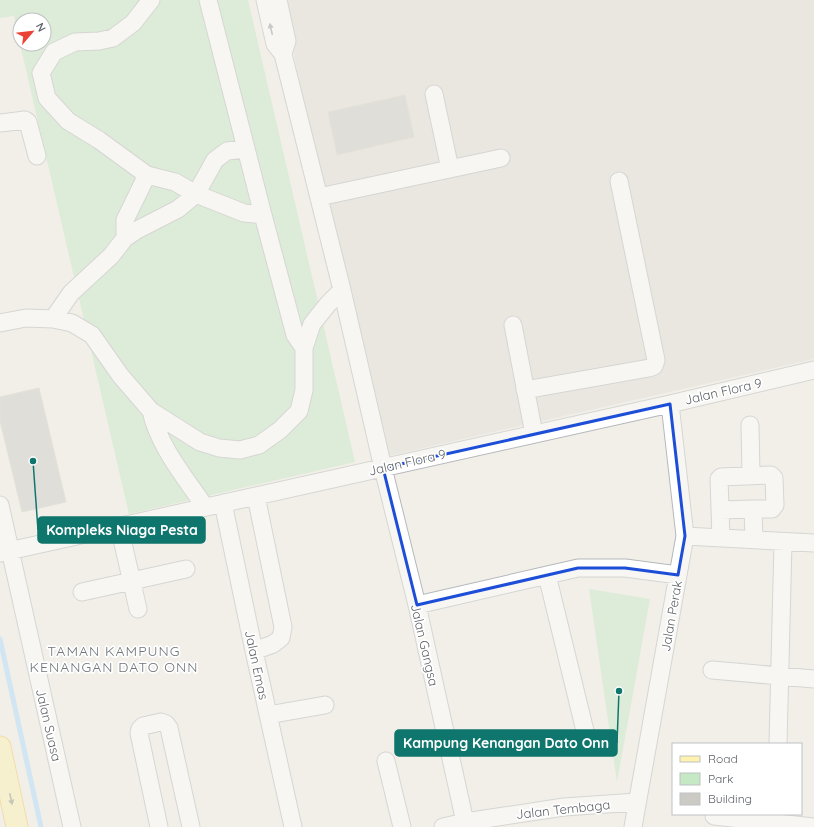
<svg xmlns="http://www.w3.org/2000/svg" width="814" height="827" font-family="Quicksand,sans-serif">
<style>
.education{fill:#e1ded6}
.green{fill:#c5e8c5}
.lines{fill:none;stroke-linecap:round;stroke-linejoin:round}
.stream{stroke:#aadaff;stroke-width:5}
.building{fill:#cccac5;stroke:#d6d1c6}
.minor-casing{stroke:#b5b8bc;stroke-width:19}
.major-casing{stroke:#f2c960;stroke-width:23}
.minor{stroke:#fff;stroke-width:17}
.major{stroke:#fff2af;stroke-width:21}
.oneway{fill:#979a9d}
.oneway2{fill:#979581}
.marked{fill:none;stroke:#1d4ed8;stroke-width:3;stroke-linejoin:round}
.labels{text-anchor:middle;stroke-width:3.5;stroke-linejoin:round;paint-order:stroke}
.street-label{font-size:13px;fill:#5f6368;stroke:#fff}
.neighbourhood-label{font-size:14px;letter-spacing:1px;fill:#70757a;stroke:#fff}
.leader{fill:none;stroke:#0f766e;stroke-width:1.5}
.callout-dot{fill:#0f766e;stroke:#fff;stroke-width:1.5}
.callout{fill:#0f766e;stroke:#0f766e;stroke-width:1.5}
.callout-label{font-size:14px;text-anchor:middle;font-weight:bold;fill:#fff}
</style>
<rect width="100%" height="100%" fill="#f1efe8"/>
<path class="education" d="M283,0H814V359L384,457L342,290Z"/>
<path class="green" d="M0,0H248L355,462L129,514L20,44H44V20H20V44L14,16L0,18Z
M589,589L650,599L617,782Z"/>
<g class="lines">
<path class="stream" d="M0,639L41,827"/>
</g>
<path class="building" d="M405,95L414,137L337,155L328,112Z
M39,388L66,502L22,512L0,421V397Z"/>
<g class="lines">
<g class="minor-casing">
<path id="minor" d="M151,0L133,23L113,38L99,41L75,42L54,52L41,73L47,98L68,121L99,140L147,175L175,182L196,194L244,213L263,215L295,335L304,348
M208,0L263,215
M265,0L275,44L283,54L342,290L383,468L417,605L465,822
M278,0L287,41L283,54
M434,94L450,169
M0,123L25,120L28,122L37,156
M319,197L501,158
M125,238L137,230L178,209L196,194L215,160L227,151L246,149
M53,319L71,293L111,256L125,238V220L147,175
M0,323L26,318L53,319L72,323L92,335L120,375L151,411L200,442L219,448L240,450L259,445L280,430L299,411L304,390V348L312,324L328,304L342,290
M513,325L534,434
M525,390L649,368L654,366L656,360L619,181
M151,411C159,447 185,477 205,507
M750,425L751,475
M223,503L254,651L293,827
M0,505L72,827
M720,510L753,509
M119,526L138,609
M685,536L814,543
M721,538L719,479L721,477L771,475L774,478L775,505L772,509H753L754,540
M0,553L670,404L814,370
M547,575L587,739
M82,592L186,569
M417,605L578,568H625L678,575
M254,651L273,644L281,638L283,627L256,496
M712,670L814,679
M268,715L325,705
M778,744L783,542
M386,761L402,827
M714,816L814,827
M159,827L139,733L140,729L143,726L161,722L166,724L169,728L191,827
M443,827L465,822L564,807L637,802
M633,827L685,536L670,404"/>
</g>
<g class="major-casing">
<path id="major" d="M0,747L17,827"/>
</g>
<use href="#minor" class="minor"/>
<use href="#major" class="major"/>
</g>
<defs><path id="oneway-solid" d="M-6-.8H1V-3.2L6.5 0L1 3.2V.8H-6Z"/></defs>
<use class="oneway" href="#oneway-solid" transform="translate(271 29) rotate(-103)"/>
<use class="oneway2" href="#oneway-solid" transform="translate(11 799) rotate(78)"/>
<path d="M0 0H814V827H0ZM670,404L685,536L678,575L625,568H578L417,605L383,468Z" fill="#f1efe8" fill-opacity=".55" fill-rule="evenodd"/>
<path class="marked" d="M670,404L685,536L678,575L625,568H578L417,605L383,468Z"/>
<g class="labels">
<g class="street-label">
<text transform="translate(723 391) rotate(-13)" y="5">Jalan Flora 9</text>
<text transform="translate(407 462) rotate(-13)" y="5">Jalan Flora 9</text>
<text transform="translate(671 616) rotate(-80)" y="5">Jalan Perak</text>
<text transform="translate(425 645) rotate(77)" y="5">Jalan Gangsa</text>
<text transform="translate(257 665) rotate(78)" y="5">Jalan Emas</text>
<text transform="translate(49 725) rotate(77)" y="5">Jalan Suasa</text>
<text transform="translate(563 809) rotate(-6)" y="5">Jalan Tembaga</text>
</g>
<g class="neighbourhood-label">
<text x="114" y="656">TAMAN KAMPUNG<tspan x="114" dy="16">KENANGAN DATO ONN</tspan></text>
</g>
</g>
<path class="leader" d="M33 461L38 530M619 691L617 743"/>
<g class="callout-dot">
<circle cx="33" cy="461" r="4"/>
<circle cx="619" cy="691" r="4"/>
</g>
<g class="callout">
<rect x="38" y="517" width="167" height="26" rx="4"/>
<rect x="395" y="730" width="222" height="26" rx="4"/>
</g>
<g class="callout-label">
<text x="122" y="535">Kompleks Niaga Pesta</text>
<text x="506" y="748">Kampung Kenangan Dato Onn</text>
</g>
<rect x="672" y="743" width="130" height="72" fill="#ffffff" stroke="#bfc1c3"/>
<rect x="680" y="756" width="20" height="6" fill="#fff2af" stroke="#bfc1c3"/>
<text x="708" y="763" font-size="12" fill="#5f6368">Road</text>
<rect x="680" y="773" width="20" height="12" fill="#c5e8c5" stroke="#bfc1c3"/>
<text x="708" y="783" font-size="12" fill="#5f6368">Park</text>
<rect x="680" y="793" width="20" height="12" fill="#cccac5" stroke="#bfc1c3"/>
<text x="708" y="803" font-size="12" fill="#5f6368">Building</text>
<g transform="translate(32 32) rotate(62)"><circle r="19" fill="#ffffff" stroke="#bfc1c3"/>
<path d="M0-3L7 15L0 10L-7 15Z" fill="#ea4335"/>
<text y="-6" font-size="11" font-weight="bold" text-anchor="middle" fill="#5f6368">N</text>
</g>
</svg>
